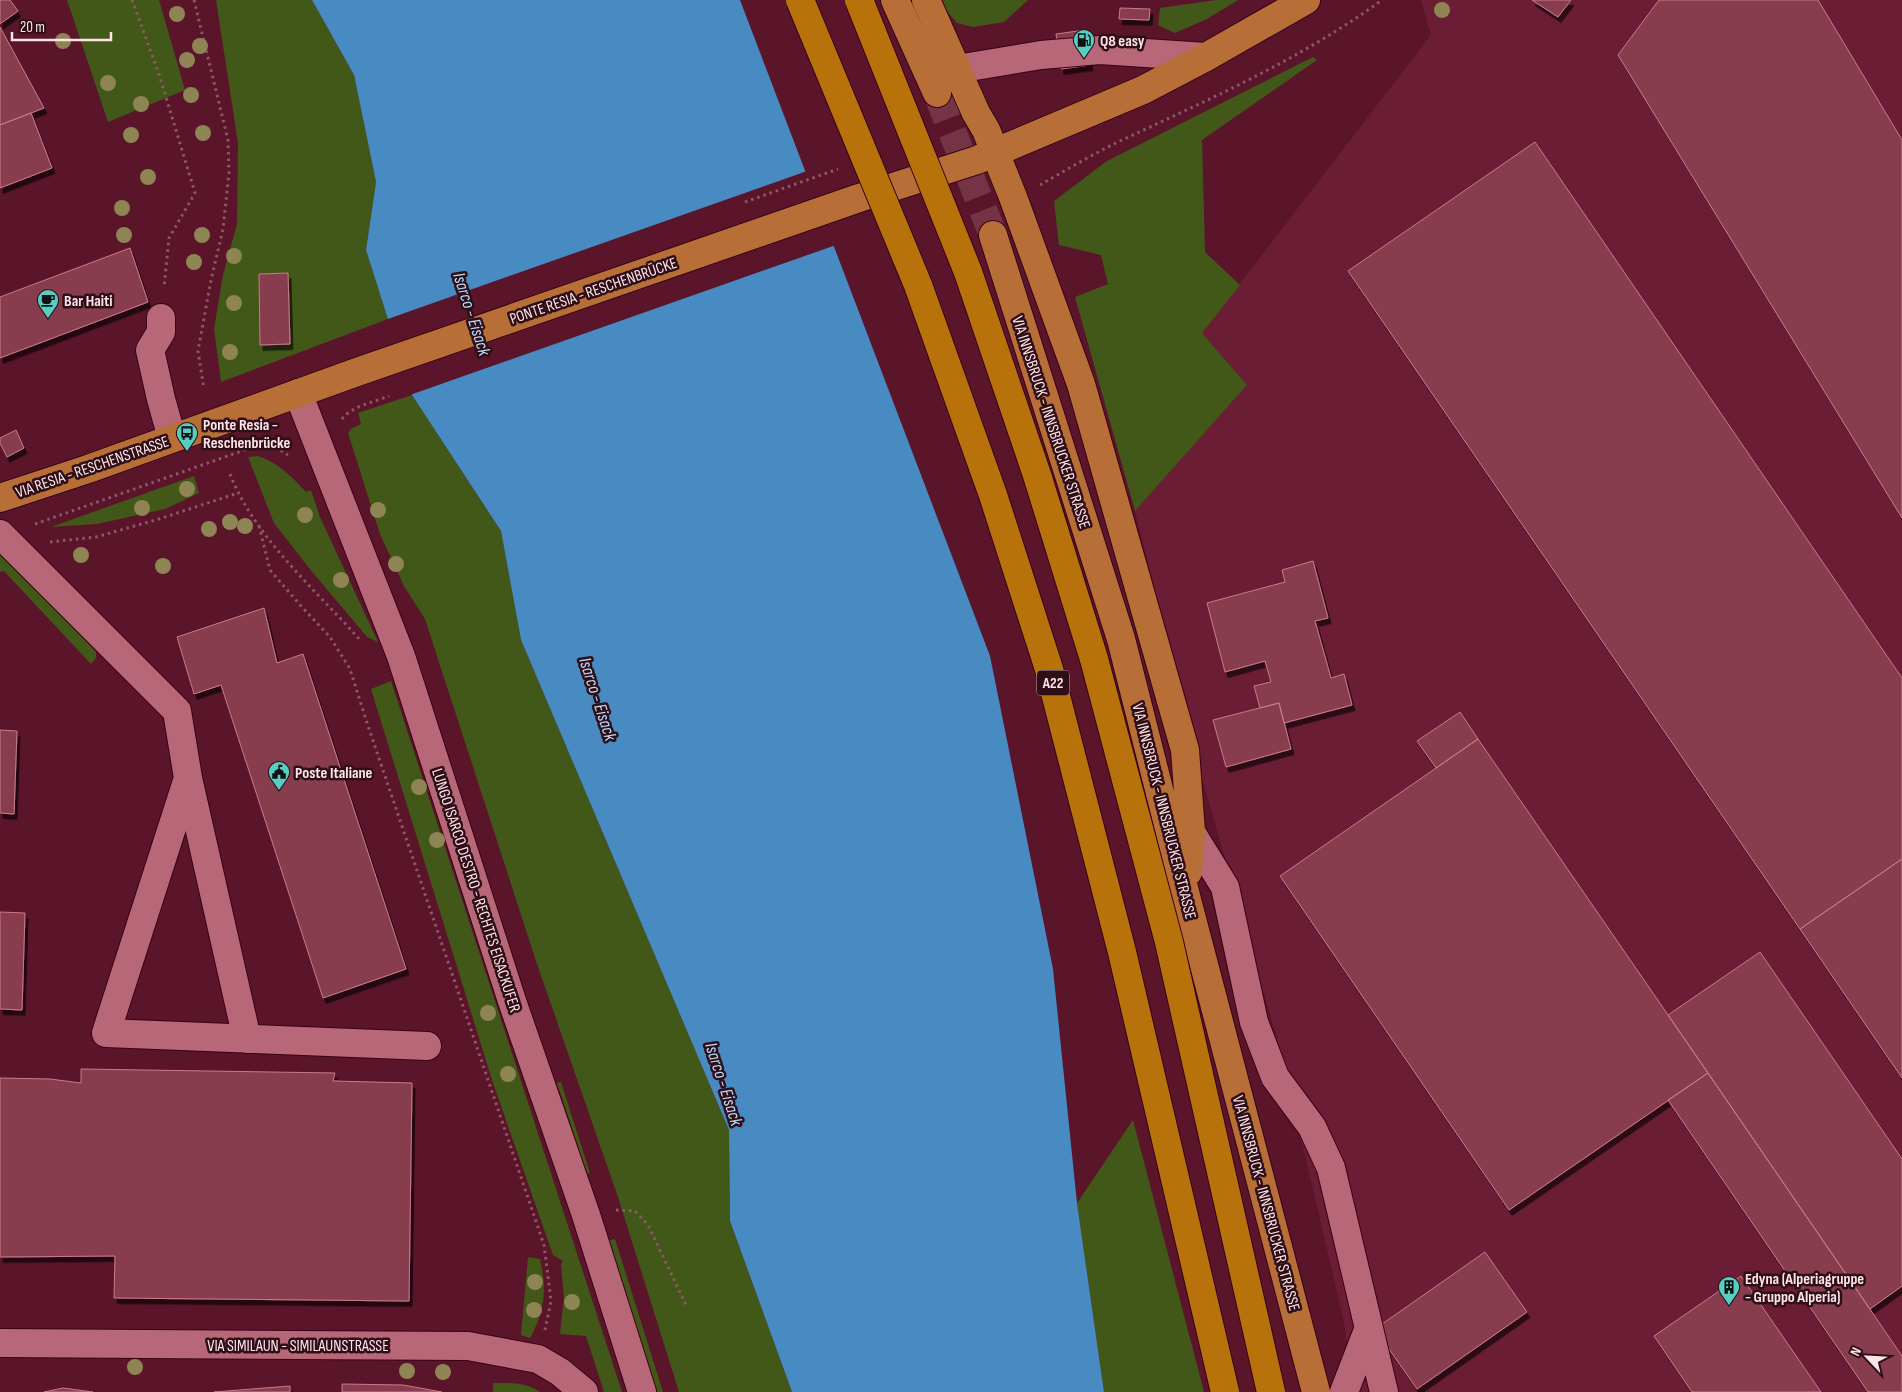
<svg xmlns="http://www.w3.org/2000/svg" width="1902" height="1392" font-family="'Sofia Sans Condensed',sans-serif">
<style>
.built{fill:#6b1d35}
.green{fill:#425819}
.water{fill:#488ac2}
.pier{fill:#5b152a}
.building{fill:#883e50;stroke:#cb798a;filter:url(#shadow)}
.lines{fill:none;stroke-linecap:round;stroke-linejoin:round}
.major-tunnel{stroke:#743446;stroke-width:28;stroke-dasharray:28 14;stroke-linecap:butt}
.minor-casing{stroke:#380315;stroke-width:30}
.major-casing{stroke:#380315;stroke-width:30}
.path{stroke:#8f5666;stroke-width:3;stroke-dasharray:2.5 4;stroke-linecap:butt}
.minor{stroke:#b76778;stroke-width:28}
.major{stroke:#b86e37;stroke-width:28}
.highway-bridge-casing{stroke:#380315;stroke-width:30;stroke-linecap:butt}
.highway-bridge{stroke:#b8720b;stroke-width:28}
.tree{fill:#8e8454}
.labels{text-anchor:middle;stroke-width:5;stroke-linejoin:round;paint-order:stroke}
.shield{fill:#2e0f17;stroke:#c0a3a9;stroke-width:1}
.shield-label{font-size:15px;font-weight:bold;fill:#ffe3e8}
.poi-label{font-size:16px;font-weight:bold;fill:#ffe3e8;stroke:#2e0f17;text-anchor:start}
.street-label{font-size:16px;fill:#ffe3e8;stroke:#2e0f17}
.water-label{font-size:18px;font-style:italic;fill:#b9dafa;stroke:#2e0f17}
</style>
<defs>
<filter id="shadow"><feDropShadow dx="3" dy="5.5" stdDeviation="0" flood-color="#0009"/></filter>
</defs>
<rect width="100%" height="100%" fill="#5b152a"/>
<path class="built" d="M1421,0H1902V1392H1354L1344,1322L1282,1056L1199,768L1135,511L1247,385L1202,333L1431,35Z"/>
<path class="green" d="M67,0H159L185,90L108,122Z
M216,0H312L354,75L376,182L366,250L388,319L221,382L214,329L223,275L237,224L238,143Z
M942,0H1028L1004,22L973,27L957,23L945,9Z
M1216,0H1238L1207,19L1175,33L1158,25L1160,8Z
M1313,57L1317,60L1202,140L1205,252L1240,285L1202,333L1247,385L1135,511L1075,297L1108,284L1101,255L1059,245L1054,201L1107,161Z
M412,395L501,531L521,640L729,1130L730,1221L792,1392H679L618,1197L537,964L425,619L404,586L380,534L348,433L351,429L361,424L358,413Z
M258,456C279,463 291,476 306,492L311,490L320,517L378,642L367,637L309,568L274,523L248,457Z
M194,476L199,493L165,509L97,524L51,527Z
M2,554L10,558L12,565L96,652V658L91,664L4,571L0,572V555Z
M391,681L622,1392H604L586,1336L560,1334L564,1298L561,1264L563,1261L553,1255L492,1080L371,689Z
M561,1082L590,1173L587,1174L557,1083Z
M1133,1120L1204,1392H1104L1077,1203Z
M615,1239L663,1392H655L607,1241Z
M528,1257L540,1259C547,1289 545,1311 530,1338L521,1335Z
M493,1383C511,1383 525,1382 540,1392H493Z"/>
<path class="water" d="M312,0H740L990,656L1053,969L1077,1203L1104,1392H792L730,1221L729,1130L521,640L501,531L412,395L366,250L376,182L354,75Z"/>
<path class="pier" d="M807,171L836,245L410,395L385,320Z"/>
<path class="building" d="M0,0H10L18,11L0,24Z
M1532,0H1571L1558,17Z
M1659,0H1818L1902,140V518L1618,55Z
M1120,8L1150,9L1149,20L1119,19Z
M0,27L44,108L0,125Z
M1085,30L1090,65L1061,69L1056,34Z
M31,113L52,168L0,188V125Z
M1535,142L1902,678V859L1800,929L1348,271Z
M130,248L148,302L0,358V297Z
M288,273L290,344L260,345L259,274Z
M16,430L24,448L7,457L0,443V438Z
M1313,561L1328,618L1315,621L1331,678L1344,674L1352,705L1284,723L1279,703L1260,708L1254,686L1271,682L1265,661L1225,672L1207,603L1285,582L1282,570Z
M264,608L277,663L303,654L406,969L323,998L221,685L194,694L177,637Z
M1279,703L1291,749L1226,767L1213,720Z
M1460,712L1478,739L1436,768L1417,741Z
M0,730L17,731L14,814L0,813Z
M1478,739L1708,1073L1509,1210L1280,876Z
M1902,859V1078L1800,929Z
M0,912L25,913L22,1010L0,1009Z
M1760,952L1902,1159V1286L1870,1309L1668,1015Z
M81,1069L335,1073L333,1081L412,1083L409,1301L114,1298L115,1256L0,1257V1078L50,1079L81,1083Z
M1708,1073L1902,1356V1392H1868L1668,1100Z
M1485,1252L1527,1312L1417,1389L1375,1329Z
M1741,1276L1821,1392H1692L1654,1336Z
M342,1384L403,1385L442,1392H342Z
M290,1386V1392H214Z
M63,1388L93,1392H44Z"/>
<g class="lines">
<path class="major-tunnel" d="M937,93L993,235"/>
<g class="minor-casing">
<path id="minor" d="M957,69L1041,55L1100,50L1206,57
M161,318V332L150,350L161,399L172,438
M298,393L401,656L512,1001L586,1215L642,1392
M0,534L177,711L188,778L247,1039
M188,778L106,1033L427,1046
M1191,832L1225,887L1254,1022L1275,1077L1312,1127L1331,1168L1384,1392
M0,1343L468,1346L538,1359L560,1372L584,1392
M1344,1392L1368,1330"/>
</g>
<g class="major-casing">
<path id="major" d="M895,0L937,93
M926,0L976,113L986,130L1013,197L1081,384L1185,750L1191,832L1188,872
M993,235L1121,639L1186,896L1316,1392
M0,498L88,469L357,372L859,198L977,160L1143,90L1206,57L1306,0"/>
</g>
<path class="path" d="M132,0L159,74L195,193L169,238L164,287
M194,0L228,140L229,173L223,229L211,280L198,351L204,389
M1040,185C1066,170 1093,154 1120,141C1210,99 1301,59 1382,0
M745,202L838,169
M342,419C352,406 374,402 389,396
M230,474C255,538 315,589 360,640
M35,524L256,446L275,447L288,455
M259,526L270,570L301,606L330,637L350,669L367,723L544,1245L551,1301L545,1330
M50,542L96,537L159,519L238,493
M616,1210L635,1211L648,1225L686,1305"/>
<use href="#minor" class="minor"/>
<use href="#major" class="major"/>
<g class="highway-bridge-casing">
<path id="highway-bridge" d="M800,0L918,285L993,495L1049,669L1122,952L1225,1392
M859,0L968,272L1037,475L1094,659L1169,942L1271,1392"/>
</g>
<use href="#highway-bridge" class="highway-bridge"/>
</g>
<g class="tree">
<circle cx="1442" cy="10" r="8"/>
<circle cx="177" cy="14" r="8"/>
<circle cx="63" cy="41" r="8"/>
<circle cx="200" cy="46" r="8"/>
<circle cx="187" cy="60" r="8"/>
<circle cx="108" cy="83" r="8"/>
<circle cx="191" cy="95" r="8"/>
<circle cx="141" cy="104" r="8"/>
<circle cx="203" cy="133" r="8"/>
<circle cx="131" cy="135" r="8"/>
<circle cx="148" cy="177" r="8"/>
<circle cx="122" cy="208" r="8"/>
<circle cx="124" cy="235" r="8"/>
<circle cx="202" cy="235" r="8"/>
<circle cx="234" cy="256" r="8"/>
<circle cx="194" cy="262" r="8"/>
<circle cx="234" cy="303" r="8"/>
<circle cx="230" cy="352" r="8"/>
<circle cx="187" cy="489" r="8"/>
<circle cx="142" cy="508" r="8"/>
<circle cx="378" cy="510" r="8"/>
<circle cx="305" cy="515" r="8"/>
<circle cx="230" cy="522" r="8"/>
<circle cx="245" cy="526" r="8"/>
<circle cx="209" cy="529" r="8"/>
<circle cx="81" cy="555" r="8"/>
<circle cx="396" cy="564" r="8"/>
<circle cx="163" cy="566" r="8"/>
<circle cx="341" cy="580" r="8"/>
<circle cx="419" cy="787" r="8"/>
<circle cx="437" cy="840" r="8"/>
<circle cx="488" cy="1013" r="8"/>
<circle cx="508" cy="1074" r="8"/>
<circle cx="535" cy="1282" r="8"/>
<circle cx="572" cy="1302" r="8"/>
<circle cx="534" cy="1310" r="8"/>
<circle cx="135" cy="1367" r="8"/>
<circle cx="407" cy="1371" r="8"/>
<circle cx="443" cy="1372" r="8"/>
</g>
<defs>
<g id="fuel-pin" transform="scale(1.125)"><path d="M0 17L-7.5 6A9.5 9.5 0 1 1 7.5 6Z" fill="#56cec2" stroke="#2e0f17"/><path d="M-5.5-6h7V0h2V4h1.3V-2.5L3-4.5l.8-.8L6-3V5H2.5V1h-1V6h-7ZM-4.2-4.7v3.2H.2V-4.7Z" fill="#111"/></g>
<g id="cafe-pin" transform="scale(1.125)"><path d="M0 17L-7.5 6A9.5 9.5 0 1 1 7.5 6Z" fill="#56cec2" stroke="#2e0f17"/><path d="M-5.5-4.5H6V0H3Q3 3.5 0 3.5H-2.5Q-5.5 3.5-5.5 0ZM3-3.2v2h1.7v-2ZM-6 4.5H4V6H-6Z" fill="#111"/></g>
<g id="bus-pin" transform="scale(1.125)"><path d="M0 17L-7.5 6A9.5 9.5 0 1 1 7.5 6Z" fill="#56cec2" stroke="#2e0f17"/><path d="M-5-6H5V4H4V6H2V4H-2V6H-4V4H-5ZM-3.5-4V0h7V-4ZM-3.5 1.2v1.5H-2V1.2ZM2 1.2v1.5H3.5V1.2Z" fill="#111"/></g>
<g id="civic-pin" transform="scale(1.125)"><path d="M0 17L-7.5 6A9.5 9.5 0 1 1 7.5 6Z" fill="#56cec2" stroke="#2e0f17"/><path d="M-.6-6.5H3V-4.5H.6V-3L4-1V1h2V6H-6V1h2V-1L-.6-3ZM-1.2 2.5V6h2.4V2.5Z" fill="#111"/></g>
<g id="building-pin" transform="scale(1.125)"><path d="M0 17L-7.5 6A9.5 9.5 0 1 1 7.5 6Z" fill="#56cec2" stroke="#2e0f17"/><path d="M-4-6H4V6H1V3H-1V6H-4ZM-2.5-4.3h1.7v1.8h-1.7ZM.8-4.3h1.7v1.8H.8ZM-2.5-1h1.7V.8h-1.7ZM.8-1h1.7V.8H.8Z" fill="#111"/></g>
</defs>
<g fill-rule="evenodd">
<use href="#fuel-pin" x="1084" y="40"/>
<use href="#cafe-pin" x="48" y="300"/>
<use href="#bus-pin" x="187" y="433"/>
<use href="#civic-pin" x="279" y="772"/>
<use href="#building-pin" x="1729" y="1287"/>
</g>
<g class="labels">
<rect class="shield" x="1037" y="670.5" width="32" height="25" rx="4"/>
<g class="shield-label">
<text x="1053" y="688">A22</text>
</g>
<g class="poi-label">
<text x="1100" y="46">Q8 easy</text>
<text x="64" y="306">Bar Haiti</text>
<text x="203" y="430">Ponte Resia -<tspan x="203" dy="18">Reschenbrücke</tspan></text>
<text x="295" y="778">Poste Italiane</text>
<text x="1745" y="1284">Edyna (Alperiagruppe<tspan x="1745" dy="18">- Gruppo Alperia)</tspan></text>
</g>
<g class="street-label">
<text transform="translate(593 290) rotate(-19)" y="6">PONTE RESIA - RESCHENBRÜCKE</text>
<text transform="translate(1052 422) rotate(72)" y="6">VIA INNSBRUCK - INNSBRUCKER STRASSE</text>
<text transform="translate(92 466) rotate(-19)" y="6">VIA RESIA - RESCHENSTRASSE</text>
<text transform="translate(1165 811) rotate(76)" y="6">VIA INNSBRUCK - INNSBRUCKER STRASSE</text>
<text transform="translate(477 890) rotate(72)" y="6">LUNGO ISARCO DESTRO - RECHTES EISACKUFER</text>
<text transform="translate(1267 1203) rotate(75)" y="6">VIA INNSBRUCK - INNSBRUCKER STRASSE</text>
<text x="298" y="1351">VIA SIMILAUN - SIMILAUNSTRASSE</text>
</g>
<g class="water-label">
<text transform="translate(472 314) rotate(72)" y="6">Isarco - Eisack</text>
<text transform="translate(598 699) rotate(72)" y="6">Isarco - Eisack</text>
<text transform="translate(724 1084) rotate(72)" y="6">Isarco - Eisack</text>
</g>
</g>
<g transform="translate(1867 1357) rotate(295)" stroke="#2e0f17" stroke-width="4" paint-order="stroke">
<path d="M0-4L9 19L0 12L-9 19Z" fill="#ffe3e8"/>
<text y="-8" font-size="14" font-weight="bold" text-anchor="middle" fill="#ffe3e8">N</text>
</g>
<path d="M12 32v8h99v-8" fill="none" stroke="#ffe3e8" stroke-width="2.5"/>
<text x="20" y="32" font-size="15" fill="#ffe3e8" stroke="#2e0f17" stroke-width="4" paint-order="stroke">20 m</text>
</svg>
